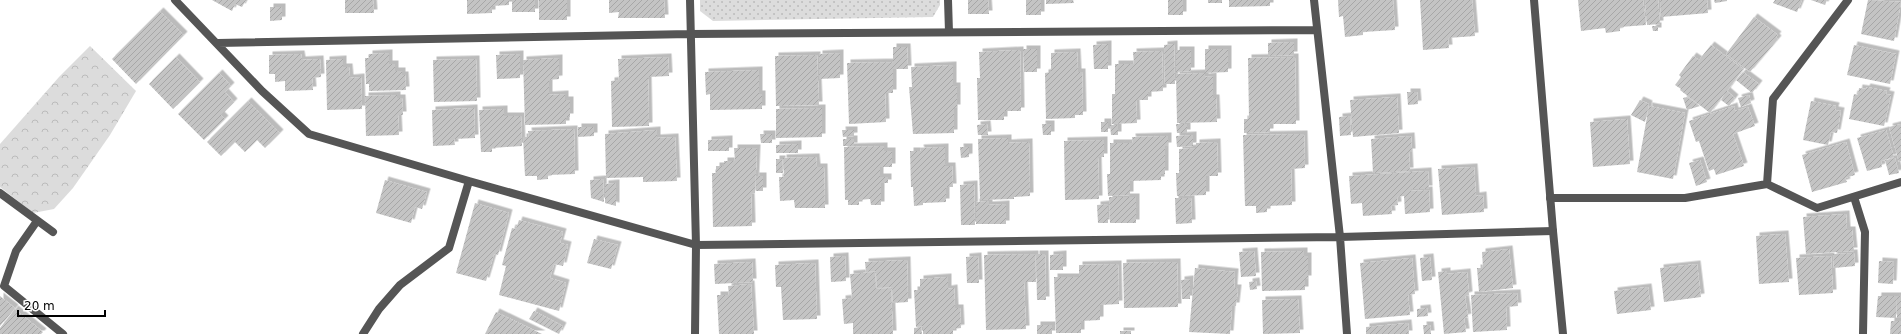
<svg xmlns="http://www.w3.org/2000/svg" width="1901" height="334" font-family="'DejaVu Sans',sans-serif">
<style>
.grass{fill:url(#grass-dots)}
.forest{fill:url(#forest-crowns)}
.building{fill:url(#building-hatch);filter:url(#shadow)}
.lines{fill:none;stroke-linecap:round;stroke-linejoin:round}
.service{stroke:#555;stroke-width:8}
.minor{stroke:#555;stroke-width:8}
.tertiary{stroke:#555;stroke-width:8}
</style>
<defs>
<pattern id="grass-dots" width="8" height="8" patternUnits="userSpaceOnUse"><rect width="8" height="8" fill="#dcdcdc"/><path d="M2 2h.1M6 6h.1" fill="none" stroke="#bbb" stroke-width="1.8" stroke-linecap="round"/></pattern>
<pattern id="forest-crowns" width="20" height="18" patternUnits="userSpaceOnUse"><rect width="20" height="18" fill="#dcdcdc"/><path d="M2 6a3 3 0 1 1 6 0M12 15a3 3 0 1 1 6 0" fill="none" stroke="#bbb"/></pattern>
<pattern id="building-hatch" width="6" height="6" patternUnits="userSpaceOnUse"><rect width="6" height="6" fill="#c4c4c4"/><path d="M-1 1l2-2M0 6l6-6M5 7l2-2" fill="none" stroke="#a7a7a7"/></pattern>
<filter id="shadow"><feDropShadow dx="3.5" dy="-3.5" stdDeviation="0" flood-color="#0004"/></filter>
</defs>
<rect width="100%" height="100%" fill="#fff"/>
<path class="grass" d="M700,0H940V5L933,17L713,21L700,11Z"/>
<path class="forest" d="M90,46L136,91L110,135L73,188L54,209L33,213L0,187V144L59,77Z"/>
<path class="building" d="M212,0H246L242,7L235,4L232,11Z
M345,0H373L374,13H345Z
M467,0H509V5L492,6V13L467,14Z
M512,0H535V12H512Z
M539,0H567V20H539Z
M609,0H664L665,18H618L619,12L609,13Z
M968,0H988L989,14H968Z
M1026,0H1041V15H1026Z
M1046,0H1073L1074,3L1046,4Z
M1168,0H1183V15H1168Z
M1208,0H1222V3H1208Z
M1229,0H1270V6L1229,7Z
M1338,0H1393L1395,30L1363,32V35L1345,37L1343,16L1339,17Z
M1420,0H1472L1475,36L1448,38L1449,48L1423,50Z
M1578,0H1643L1646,25L1620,27V31L1606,33L1605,28L1581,31Z
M1645,0H1658L1660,24L1647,25Z
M1660,0H1707L1708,13L1661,17Z
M1714,0H1727V1L1715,3Z
M1775,0H1802L1797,12L1773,3Z
M1811,0H1827L1825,5Z
M1868,0L1901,2L1894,41L1861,34Z
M270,7H282V20L270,21Z
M160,11L184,35L136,84L112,59Z
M1754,17L1778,35L1776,37L1778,39L1750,72L1726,54Z
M1652,26H1658V31H1653Z
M1294,42V55L1268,56V43Z
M1108,44V69H1094L1093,45Z
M1174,44L1175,84H1165L1164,45Z
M1711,45L1743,69L1727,91L1735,98L1729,106L1721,100L1725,93L1710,113L1680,90L1681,89L1675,85L1681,77L1679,75L1693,56L1699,60Z
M1854,45L1896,54L1890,84L1847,75Z
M893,47H907L908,69H893Z
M1023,49H1037V72H1024Z
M1205,49H1228V72L1205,73Z
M1020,50L1021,111H1004V120H978L977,78H980L979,52Z
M1176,50H1191V71L1176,72Z
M1162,51L1163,91L1148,92V100H1136L1137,123L1112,124V94H1115V64H1134L1133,52Z
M1077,52L1078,72H1082L1083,115H1075V118L1046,119L1045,73L1051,72V53Z
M389,53V64H395V71H402V75H405L406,90L369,91V84H366L365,58H369V54Z
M840,53V78L819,79V54Z
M301,54L302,60L320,59L321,77L312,78L313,90L285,91V81L275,82V74H269V55Z
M520,54V78L497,79L496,55Z
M817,55L819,105L776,106L775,56Z
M176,57L200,82L173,109L149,84Z
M668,57L669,76L648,77L649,126L612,127L611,81L619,80L618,59Z
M1295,57L1296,124H1270V132L1244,133V119H1249L1248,58Z
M559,58V79L549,80V95L565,94V100H570V117H566V124L525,125L523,60Z
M343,59V67H349L350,78L361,77L362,109L327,110L326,60Z
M476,59L477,101L434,102L433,60Z
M893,62V93H885L886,122L849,124L847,63Z
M953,65V86H957V108H954V133L913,134L909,87H912L911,67Z
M759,70V94H762V109L710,110V94L706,95L705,72Z
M1743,72L1759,84L1752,93L1736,80Z
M219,73L231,86L225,92L234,102L221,115L225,119L204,140L178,114Z
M1205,73V77L1213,76V98H1216L1217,122L1177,123L1176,74Z
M1867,87L1887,91L1886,94L1891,95L1884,126L1849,119L1854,94L1858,95L1859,88L1866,89Z
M1407,92H1417L1418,104L1408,105Z
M397,95V98H402L403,115H398L399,135L366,136L365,96Z
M1749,95L1751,103L1741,107L1738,98Z
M1397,97L1399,133L1353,137L1350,100Z
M1687,97L1700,106L1687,110L1683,98Z
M1640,100L1649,104L1645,122L1631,115Z
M248,101L280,133L265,148L257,140L245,152L235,142L221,156L207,142Z
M1811,101L1836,106L1835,110L1841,111L1837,133L1831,132L1828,145L1803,140Z
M1649,106L1685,113L1673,179L1637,172Z
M1734,106L1735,111L1748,107L1755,126L1733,134L1744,166L1716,175L1714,169L1709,171L1699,141L1696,142L1689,121Z
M474,108L475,138L454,139L455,145L433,146L432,110Z
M822,108V137L776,138V109Z
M504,109V116H521L522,146L492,148V152H481L479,110Z
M1350,116L1351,135L1340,136L1339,117Z
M1627,119L1630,164L1593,167L1590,122Z
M1101,122H1108V132H1101Z
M987,124L988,135H978L977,125Z
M1042,124H1051V135H1043Z
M1176,124H1187V133H1177Z
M1901,124V161L1899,162L1889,127Z
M1110,125H1118V135H1111Z
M578,127H594V136L578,137Z
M574,129L575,174L548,175V179L537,180V176H525L523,137H529L528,131Z
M657,130V138L675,137L677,181L643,182V177L606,178L605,134Z
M842,130H854V136L843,137Z
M1886,130L1894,157L1881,161L1882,167L1867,171L1857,138Z
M760,134H772V143H761Z
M1304,134L1305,168L1291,169L1292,205L1267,206V212L1256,213V206H1245L1243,135Z
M1193,135V146L1177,147L1176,136Z
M1168,136V146H1165V174H1161V180L1130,181V195L1108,196L1107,174H1110V143H1133L1132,137Z
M1411,136L1412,152H1409L1410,171L1373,173L1371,139Z
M1008,138V143L1029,142L1030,196L1014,197V199L980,200L978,139Z
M729,139V151H708V140Z
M843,139H854V146H843Z
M1104,140V157H1098L1099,199L1065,200L1064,141Z
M1217,142L1218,176H1206V195L1177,196L1176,173H1179V149L1196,148V143Z
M1846,142L1855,175L1845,178L1847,182L1812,192L1802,155Z
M798,144V153H776V145Z
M884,146V151H892V167H880V177H888V183H881V205H871L870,199L859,200V205H848V200H845L844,147Z
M945,147V166H952L953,187H946V202L923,203V205L914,206L913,187H911L910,151H921L920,148Z
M960,147H969V157L961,158Z
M734,148H757L755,193L751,194L752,226L713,227L712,173H716V166H724V161H735Z
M816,157L817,167H824L825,208H795L794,200L780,201L779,177H784L783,158Z
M1895,158L1899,173L1889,175L1885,160Z
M776,159H782L783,173H776Z
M1700,160L1707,182L1696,186L1689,163Z
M1474,167L1476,196L1483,195L1484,212L1442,215L1438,169Z
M1428,171L1429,189H1411V197V191L1429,190L1430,212L1405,214L1404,196L1397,197L1398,205L1391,206L1392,214L1363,216L1362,203L1351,204L1349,176Z
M756,176H763V191H756Z
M603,179L604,202L591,198L590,180Z
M385,180L427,192L422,209L415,207L411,223L376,213Z
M616,183V206L605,203V184Z
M974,184L975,225H961L960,185Z
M1109,197H1136V223H1110Z
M1175,198H1191L1192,223L1176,224Z
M989,201V205L1006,204V224H976V202Z
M475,203L509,213L498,255L494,254L486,281L456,273Z
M1108,204V223H1098L1097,205Z
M1846,214L1847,230H1852L1854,251L1806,254L1803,217Z
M519,220L563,232L560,243L568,245L563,266L554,264L550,278L566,283L559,311L499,295L506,266L502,265L512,228L516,229Z
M1785,234L1789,282L1759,284L1756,236Z
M594,239L618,245L611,269L587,263Z
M1509,249L1513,288L1479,292L1477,268H1483L1482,252Z
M1254,251L1256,276L1241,277L1239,252Z
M1304,251V256H1308V279H1305V290L1262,291L1261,252Z
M1854,253L1855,266L1834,268L1833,254Z
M1035,254L1036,282H1024L1026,329L986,330L984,255Z
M1036,254H1045L1046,300H1037Z
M1063,254V270H1050V255Z
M845,256L846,281L831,282L830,257Z
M978,256L979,283H967L966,257Z
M1831,256L1833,293L1799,295L1796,258Z
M1430,257L1432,280L1422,281L1420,258Z
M1412,258L1415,294L1408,295L1410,315L1365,319L1360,263Z
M907,260L908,302L893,303L892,287L877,288L876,271L866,272L865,262Z
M1879,261L1894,262L1893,284L1878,283Z
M752,262L753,282L715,284L714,264Z
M1177,262L1178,307L1124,308L1123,263Z
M815,263L817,319L783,320L781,287H776L775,265Z
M1118,264L1119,304L1100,305V320L1081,321V333H1056L1054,277H1079V265Z
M1697,264L1701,297L1664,302L1660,268Z
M1195,268L1235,272L1234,288H1238L1236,306H1232L1230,334L1189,332Z
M1447,271V274L1467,272L1469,295L1465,296L1468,317L1464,318L1466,332L1444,334L1438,272Z
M875,272L876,289L891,288L893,334H853V323L844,324L842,299L852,298L850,274Z
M948,277V289L954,288L955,308H960L961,328L953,329V334H923V326L916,327L914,290H920V279Z
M1190,279V299H1182L1181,280Z
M1256,281L1257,289L1250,290L1249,282Z
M751,284L754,334H719L717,295H729L728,286Z
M1648,287L1651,310L1617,314L1614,291Z
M1517,293L1518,306L1506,307L1507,330L1473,332L1471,295Z
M0,296L15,308L0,326Z
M1878,296H1897L1896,318L1876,317Z
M1897,296H1901V318H1897Z
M1298,299L1300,333L1263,334L1262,300Z
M1427,308L1428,316L1417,317V309Z
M15,309L43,332L41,334H0V328Z
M534,311L563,326L559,334L529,319Z
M496,312L542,334H485Z
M1891,321H1901V334H1890Z
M1408,323L1409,334H1366V327Z
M1037,325H1052V334H1037Z
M1423,325H1430L1431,334H1424Z
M921,327L922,334H914V328Z
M1120,331H1131V334H1120Z"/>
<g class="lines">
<path class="service" d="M1854,197L1865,232L1863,334"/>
<path class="minor" d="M175,0L262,91L309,134L469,181L696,245L1340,237L1553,231
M690,0L696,245L695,334
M948,0L949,32
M1314,0L1340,237L1347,334
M218,43L690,34L1316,30
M1767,184L1817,208L1901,182
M0,193L53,232
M1550,198H1685L1767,184L1773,99L1848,0
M37,221L16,251L4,286L63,334
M363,334L379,309L400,285L449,248L469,181"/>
<path class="tertiary" d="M1534,0L1553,231L1563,334"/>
</g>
<path d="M18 310v6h87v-6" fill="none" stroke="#000000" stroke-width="2"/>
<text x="24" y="310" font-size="12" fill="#000000" stroke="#ffffff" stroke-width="3" paint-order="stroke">20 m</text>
</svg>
